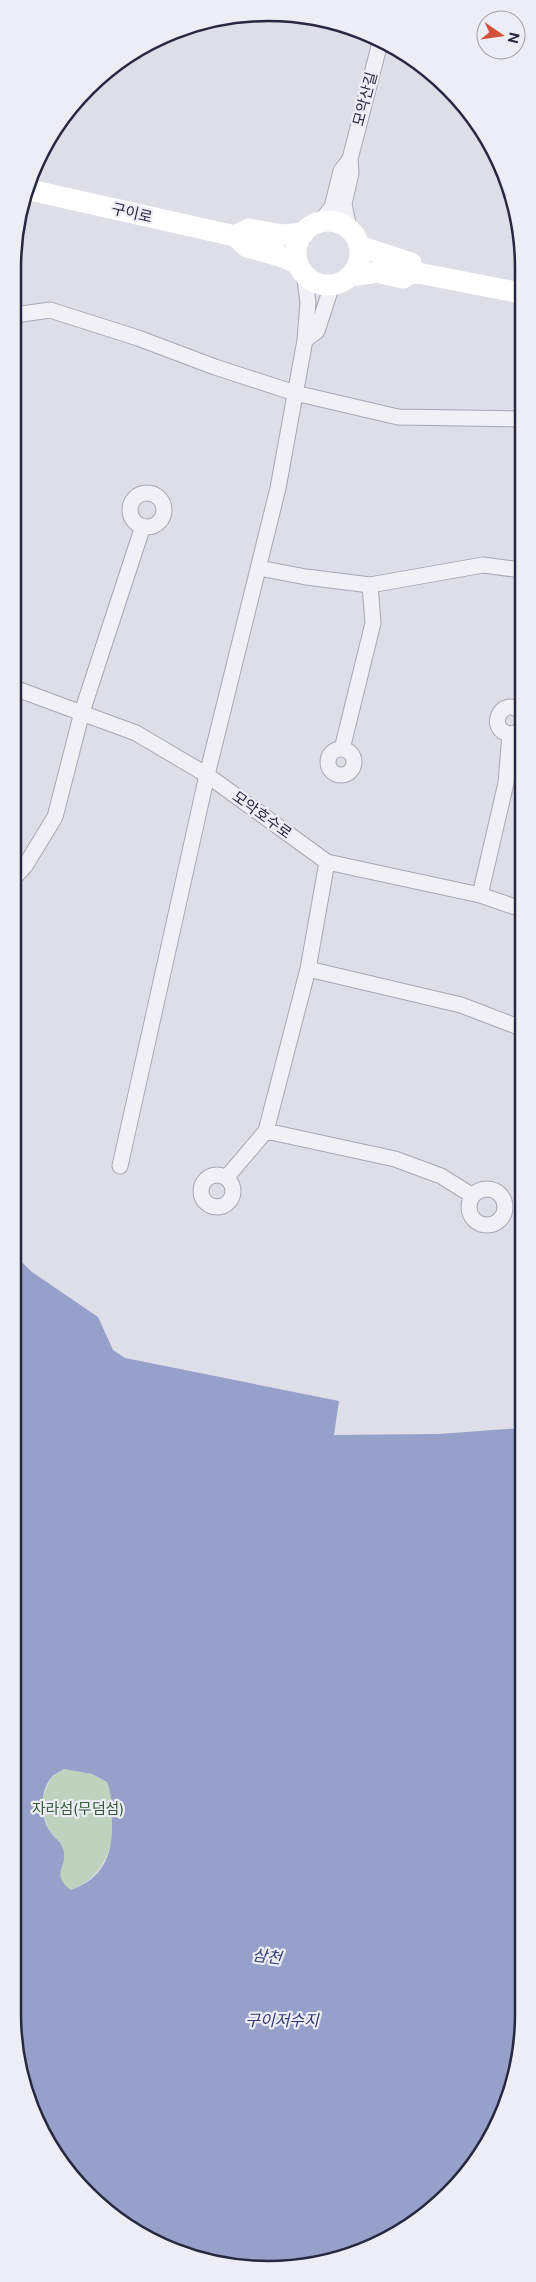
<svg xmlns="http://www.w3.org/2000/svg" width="536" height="2282" font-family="'Public Sans','Noto Sans KR',sans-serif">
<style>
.green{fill:#bed2be}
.water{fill:#96a0c9;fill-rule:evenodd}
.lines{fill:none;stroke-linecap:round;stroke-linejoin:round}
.street-casing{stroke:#a6a7b5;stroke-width:17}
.street{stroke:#f0f0f6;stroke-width:15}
.secondary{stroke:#fff;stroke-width:21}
.labels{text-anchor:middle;stroke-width:4.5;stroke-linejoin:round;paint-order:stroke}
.street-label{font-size:15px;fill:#26283f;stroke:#ecedf5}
.park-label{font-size:15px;fill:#335b37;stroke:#ecedf5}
.water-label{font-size:16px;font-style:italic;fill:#2f3a74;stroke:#ecedf5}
.rim{fill:none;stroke:#26283f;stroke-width:2.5}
</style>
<rect width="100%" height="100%" fill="#dddee8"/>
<path class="green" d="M64,1769L92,1774L107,1782C121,1822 114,1874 71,1890L62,1883L59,1872L63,1862L56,1838L49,1830L43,1814V1797L51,1778Z"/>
<path class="water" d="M13,1254L32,1272L98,1317L113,1350L125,1358L339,1401L334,1435L439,1434L521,1428V2048L489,2141L424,2217L334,2261L251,2269L155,2243L76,2183L32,2112L13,2014ZM64,1769L92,1774L107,1782C112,1796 112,1807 112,1821C113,1854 104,1878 71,1890C49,1873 69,1867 63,1849C61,1841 53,1837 49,1830C40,1816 40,1791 51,1778C54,1774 60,1772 64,1769Z"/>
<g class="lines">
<g class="street-casing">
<path id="street" d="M320,222L332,207L341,171L350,159L381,39
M349,229L344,204L351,173L350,159
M15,315L50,310L138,338L215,367L295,393L398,417L521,419
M305,340L317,331L332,285
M130 510a17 17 0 1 1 34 0a17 17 0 1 1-34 0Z
M259,568L306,577L370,585L483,565L521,570
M14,688L136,733L207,775L327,862L480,895L521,909
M521,729C517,733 513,735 506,733C487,726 503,695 521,712
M342,749L373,623L370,585
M328 762a13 13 0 1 1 26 0a13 13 0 1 1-26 0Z
M14,878L25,866L55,817L82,712L143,526
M480,895L506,783L510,734
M308,969L461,1005L521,1028
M266,1131L308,969L327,862
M120,1166L207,775L278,488L305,340L308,302L304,273
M201 1191a16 16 0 1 1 32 0a16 16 0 1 1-32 0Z
M226,1178L266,1131L395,1159L441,1176L473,1196
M469 1207a18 18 0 1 1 36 0a18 18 0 1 1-36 0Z"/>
</g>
<use href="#street" class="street"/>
<path class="secondary" d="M30,190L235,236L247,247L280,256L298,264
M296 253a32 32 0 1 1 64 0a32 32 0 1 1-64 0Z
M235,236L249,229L283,235L304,233
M359,246L411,263L413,272
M413,272L521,293
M351,276L377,272L403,278L413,272"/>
</g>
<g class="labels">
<g class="street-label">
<text transform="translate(365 99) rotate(-75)" y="5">모악산길</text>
<text transform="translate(132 213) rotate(13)" y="5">구이로</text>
<text transform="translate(262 815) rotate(36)" y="5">모악호수로</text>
</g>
<g class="park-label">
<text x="78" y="1814">자라섬(무덤섬)</text>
</g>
<g class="water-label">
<text transform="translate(267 1956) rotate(7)" y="6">삼천</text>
<text x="282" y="2026">구이저수지</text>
</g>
</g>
<path d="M0 0H536V2282H0ZM268 21H268A247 247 0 0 1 515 268V2014A247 247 0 0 1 268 2261H268A247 247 0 0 1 21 2014V268A247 247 0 0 1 268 21Z" fill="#ecedf5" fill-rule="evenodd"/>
<path class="rim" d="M268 21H268A247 247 0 0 1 515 268V2014A247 247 0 0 1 268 2261H268A247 247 0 0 1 21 2014V268A247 247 0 0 1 268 21Z"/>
<g transform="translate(501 35) rotate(103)"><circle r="24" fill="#ecedf5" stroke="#9d9eac"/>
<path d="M0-4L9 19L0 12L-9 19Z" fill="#d3503b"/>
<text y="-8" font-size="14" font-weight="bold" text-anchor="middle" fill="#26283f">N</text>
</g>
</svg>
